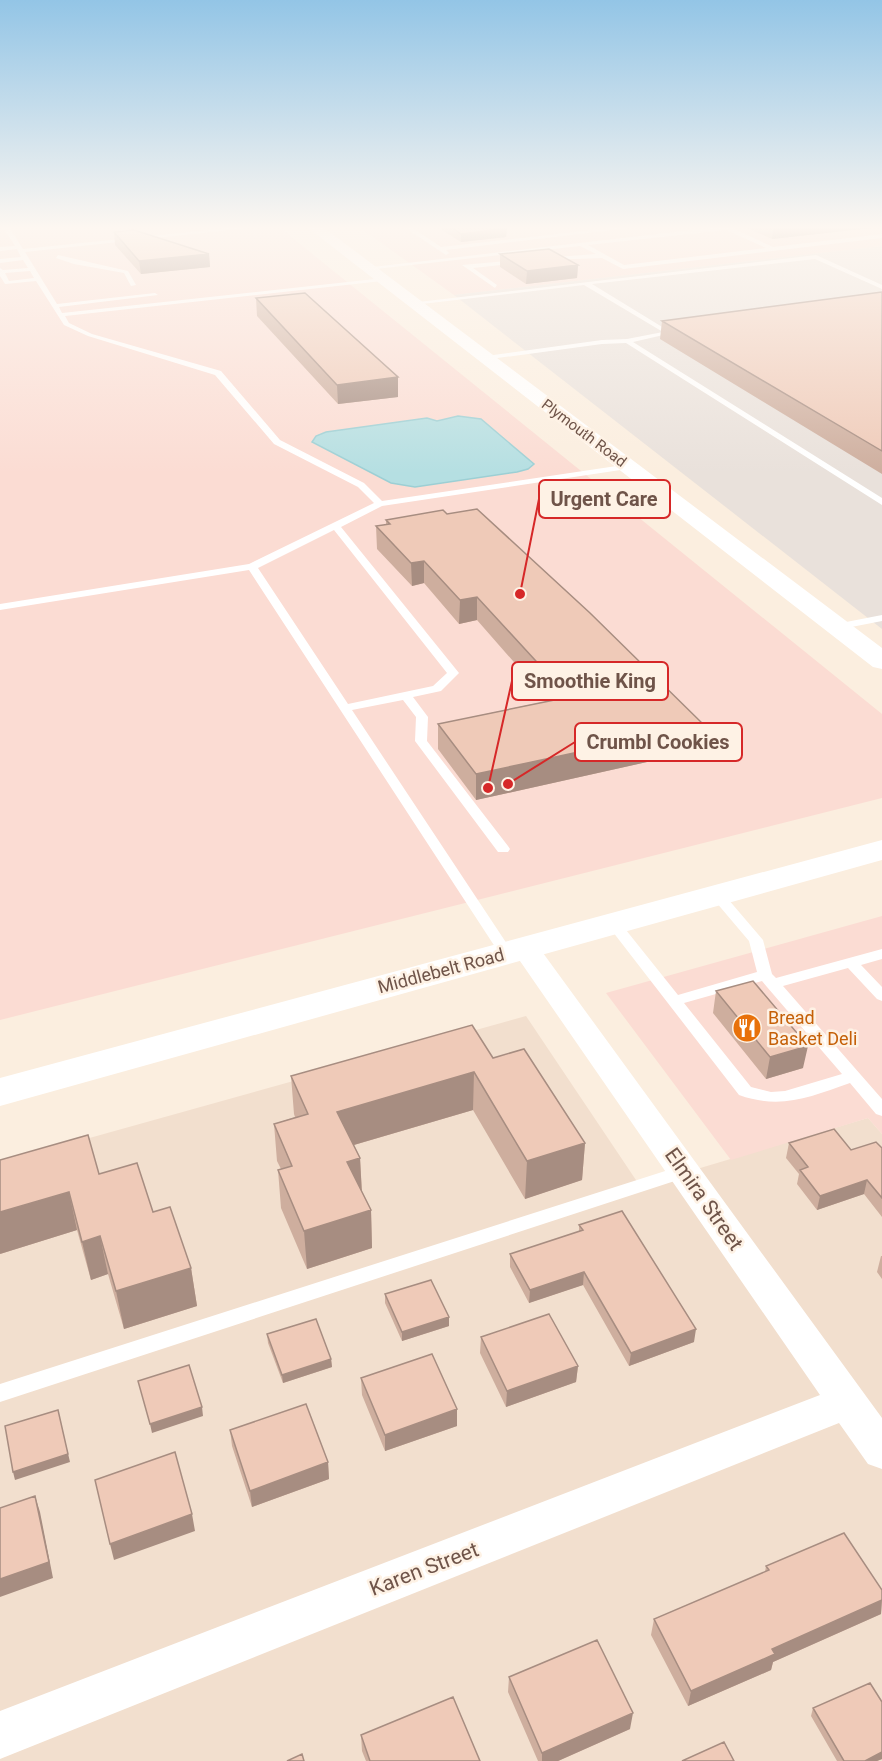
<svg xmlns="http://www.w3.org/2000/svg" width="882" height="1761" font-family="Roboto,sans-serif">
<style>
.residential{fill:#f2dfce}
.commercial{fill:#fbdcd3}
.industrial{fill:#e9e1db}
.water{fill:#b5dfe2;stroke:#9ccfd4;stroke-width:1.5}
.lines{fill:none;stroke-linecap:round;stroke-linejoin:round}
.service{fill:#fff;fill-rule:evenodd}
.minor{fill:#fff;fill-rule:evenodd}
.secondary{fill:#fff;fill-rule:evenodd}
.wall{fill:#ceae9e}
.shaded-wall{fill:#a78d81}
.building{fill:#efcab8;stroke:#a78d81;stroke-width:1.5}
.labels{text-anchor:middle;stroke-width:5;stroke-linejoin:round;paint-order:stroke}
.far-street-label{font-size:15px;fill:#6f5449;stroke:#fef2e5}
.street-label{font-size:18px;fill:#6f5449;stroke:#fef2e5}
.food-label{font-size:18px;fill:#c56008;stroke:#fef2e5;text-anchor:start}
.near-street-label{font-size:21px;fill:#6f5449;stroke:#fef2e5}
.leader{fill:none;stroke:#d62828;stroke-width:2}
.callout-dot{fill:#d62828;stroke:#fef2e5;stroke-width:2}
.callout{fill:#fef2e5;stroke:#d62828;stroke-width:2}
.callout-label{font-size:20px;text-anchor:middle;font-weight:bold;fill:#6f5449}
</style>
<rect width="100%" height="100%" fill="#fbeedf"/>
<path class="residential" d="M526,1016L640,1186L868,1118L882,1134V1761H0V1163Z"/>
<path class="commercial" d="M0,227H279L882,714V798L0,1020Z
M359,227H882V246L454,295Z
M882,916V1134L868,1118L731,1160L606,993Z"/>
<path class="industrial" d="M882,246V629L454,295Z"/>
<path class="water" d="M458,416L481,419L534,464L528,469L517,472L415,487L391,483L312,442L316,436L326,432L427,418L437,421Z"/>
<g class="lines">
<path class="service" d="M3,227H9L23,249L238,227H259L25,252L57,304L155,293L158,295L59,307L62,313L384,278L382,281L65,316L69,323L92,334L221,371L280,440L364,483L382,501L630,464V468L627,469L382,506L341,527L459,673L441,691L413,697L428,717L427,741L508,846L510,849L508,852H498L415,741L416,717L403,700L352,710L513,953L511,956H501L249,570L0,610V604L249,564L374,503L358,487L274,444L215,375L88,336L64,325L36,281L5,284L0,276V268L3,270L28,268L23,260L0,263V259L21,257L17,249L0,251V247L15,246ZM30,271L34,278L9,281L5,273ZM334,530L447,673L433,686L348,704L258,568Z
M404,227H411L441,247L619,227H639L446,250L449,253L446,255Z
M718,227H730L773,247L882,234V238L623,269L602,258L546,260L543,258L596,254L580,246L367,270L364,268ZM726,230L766,248L624,265L588,245Z
M58,255L128,271L136,285L131,286L124,273L74,264L56,258Z
M816,255L882,285V289L815,259L592,284L672,333L633,342L882,498V505L626,343L602,344L483,360V356H486L602,340L627,339L663,332L584,285L413,305L410,303Z
M520,260L518,263L473,268L497,285L495,288L462,265Z
M882,615V621L836,630L831,627L836,624Z
M717,891L722,892L763,940L772,974L776,978L882,949V959L861,965L882,987V1001L877,999L848,968L783,986L882,1099V1116L876,1114L850,1083C810,1097 781,1110 739,1095L606,923L613,919L618,920L678,995L757,972L749,941L710,895ZM762,981L767,987L842,1074L785,1091L771,1092L751,1087L684,1003Z
M684,1165L690,1166L692,1171L690,1176L0,1402V1384Z"/>
<path class="minor" d="M525,939L535,942L882,1418V1469L868,1464L839,1423L0,1759V1711L820,1395L511,948L515,942Z"/>
<path class="secondary" d="M307,227H323L882,648V669L873,667Z
M882,840V860L0,1106V1078Z"/>
</g>
<path class="wall" d="M442,227H504L507,228L506,237L461,242L442,230Z
M745,227H880L772,239Z
M114,232L209,254L210,267L141,274L115,245Z
M500,254L578,265L577,278L526,284L500,267Z
M882,292V474L660,339L662,321Z
M256,298L398,377V397L338,404L257,316Z
M386,520L701,750L476,800L438,749V724L548,701L477,620L459,624L424,583L412,586L377,549L376,526L386,525Z
M716,991L803,1068L766,1079L713,1013Z
M493,1058L585,1143L582,1180L525,1199L473,1110L354,1145L360,1158L362,1192L371,1210L372,1248L307,1269L281,1208L278,1170L281,1169L277,1161L274,1124L295,1117L294,1114L291,1076Z
M789,1143L851,1150L882,1148V1217L864,1194L817,1210L797,1184L799,1174L786,1158Z
M99,1174L153,1212L191,1268L197,1306L124,1329L108,1274L91,1280L77,1230L0,1254Z
M579,1225L694,1342L629,1366L583,1285L529,1303L510,1267V1254L579,1232Z
M881,1256H882V1279L877,1272Z
M385,1294L449,1326L402,1341L385,1303Z
M267,1334L331,1359L332,1367L283,1383L268,1343Z
M481,1337L578,1366L576,1382L506,1407L480,1353Z
M361,1378L457,1426L385,1451L362,1395Z
M230,1430L328,1462L329,1479L252,1507L232,1446Z
M766,1566L882,1590L881,1614L773,1662L771,1670L688,1706L651,1635L654,1619L765,1572Z
M509,1677L630,1729L558,1761H538L508,1692Z
M882,1702V1759L877,1761H837L811,1716L813,1708Z
M361,1735L480,1761H366L362,1751Z"/>
<path class="shaded-wall" d="M773,227H880L772,239Z
M507,228L506,237L461,242V234Z
M209,254L210,267L141,274L139,261Z
M578,265L577,278L526,284L527,271Z
M398,377V397L338,404L337,385Z
M424,561V583L412,586L411,563Z
M477,597V620L459,624L460,600Z
M704,725L701,750L476,800V774Z
M808,1046L803,1068L766,1079L770,1057Z
M474,1072L473,1110L340,1149L337,1112Z
M585,1143L582,1180L525,1199L527,1161Z
M360,1158L362,1196L347,1162Z
M867,1180L864,1194L817,1210L820,1196Z
M69,1192L77,1230L0,1254V1212Z
M371,1210L372,1248L307,1269L304,1231Z
M100,1236L108,1274L91,1280L82,1242Z
M191,1268L197,1306L124,1329L116,1291Z
M584,1272L583,1285L529,1303L530,1290Z
M449,1317V1326L402,1341V1332Z
M696,1329L694,1342L629,1366L631,1353Z
M331,1359L332,1367L283,1383L282,1375Z
M578,1366L576,1382L506,1407L507,1391Z
M202,1407L203,1416L152,1433L150,1424Z
M457,1409V1426L385,1451V1435Z
M58,1410L70,1462L15,1480L13,1472Z
M328,1462L329,1479L252,1507L250,1491Z
M35,1496L40,1512L53,1578L0,1597V1579Z
M192,1514L195,1531L114,1560L110,1544Z
M882,1600L881,1614L773,1662L771,1670L688,1706L691,1691L772,1649Z
M633,1713L630,1729L558,1761H542V1753Z
M882,1752V1759L877,1761H865Z"/>
<path class="building" d="M451,227H504L507,228L461,234Z
M134,230L209,254L139,261L114,232Z
M549,249L578,265L527,271L500,254Z
M882,292V451L662,321Z
M305,293L398,377L337,385L256,298Z
M477,509L590,613L704,725L476,774L438,724L569,697L477,597L460,600L424,561L411,563L376,526L390,524L386,520L443,510L447,514Z
M753,981L808,1046L770,1057L716,991Z
M472,1025L493,1058L524,1049L585,1143L527,1161L474,1072L337,1112L360,1158L347,1162L371,1210L304,1231L278,1170L292,1166L274,1124L308,1114L291,1076Z
M834,1129L851,1150L876,1142L882,1148V1198L867,1180L820,1196L800,1170L808,1167L789,1143Z
M88,1135L99,1174L137,1163L153,1212L170,1207L191,1268L116,1291L100,1236L82,1242L69,1192L0,1212V1160Z
M622,1211L696,1329L631,1353L584,1272L530,1290L510,1254L583,1230L579,1225Z
M431,1280L449,1317L402,1332L385,1294Z
M549,1314L578,1366L507,1391L481,1337Z
M316,1319L331,1359L282,1375L267,1334Z
M432,1354L457,1409L385,1435L361,1378Z
M189,1365L202,1407L150,1424L138,1381Z
M306,1404L328,1462L250,1491L230,1430Z
M58,1410L68,1454L13,1472L5,1426Z
M175,1452L192,1514L110,1544L95,1480Z
M35,1496L49,1562L0,1579V1508Z
M844,1533L882,1590V1600L772,1649L775,1654L691,1691L654,1619L769,1570L766,1566Z
M597,1640L633,1713L542,1753L509,1677Z
M870,1683L882,1702V1752L865,1761H844L813,1708Z
M453,1697L480,1761H370L361,1735Z
M724,1742L734,1761H682Z
M302,1754L304,1761H287Z"/>
<linearGradient id="sky" x2="0" y2="1"><stop stop-color="#93c5e6"/><stop offset="0.48" stop-color="#fdf7f1"/><stop offset="1" stop-color="#fdf7f1" stop-opacity="0"/></linearGradient>
<rect width="882" height="474" fill="url(#sky)"/>
<defs>
<g id="restaurant-disc" transform="scale(1.5)"><circle r="9.5" fill="#e8710a" stroke="#fef2e5"/><path d="M-5-6h1v4h1v-4h1v4h1v-4h1v5L-1.5 .5V6h-2V.5L-5-1ZM5-6V6H3V1.5H1.5Q1.5-4 5-6Z" fill="#fff"/></g>
</defs>
<g fill-rule="evenodd">
<use href="#restaurant-disc" x="747" y="1028"/>
</g>
<g class="labels">
<g class="far-street-label">
<text transform="translate(584 433) rotate(37)" y="5">Plymouth Road</text>
</g>
<g class="street-label">
<text transform="translate(441 971) rotate(-15)" y="6">Middlebelt Road</text>
</g>
<g class="food-label">
<text x="768" y="1024">Bread<tspan x="768" dy="21">Basket Deli</tspan></text>
</g>
<g class="near-street-label">
<text transform="translate(704 1199) rotate(55)" y="7">Elmira Street</text>
<text transform="translate(424 1569) rotate(-21)" y="7">Karen Street</text>
</g>
</g>
<path class="leader" d="M520 594L539 499M488 788L512 681M508 784L575 742"/>
<g class="callout-dot">
<circle cx="520" cy="594" r="6"/>
<circle cx="488" cy="788" r="6"/>
<circle cx="508" cy="784" r="6"/>
</g>
<g class="callout">
<rect x="539" y="480" width="131" height="38" rx="6"/>
<rect x="512" y="662" width="156" height="38" rx="6"/>
<rect x="575" y="723" width="167" height="38" rx="6"/>
</g>
<g class="callout-label">
<text x="604" y="506">Urgent Care</text>
<text x="590" y="688">Smoothie King</text>
<text x="658" y="749">Crumbl Cookies</text>
</g>
</svg>
